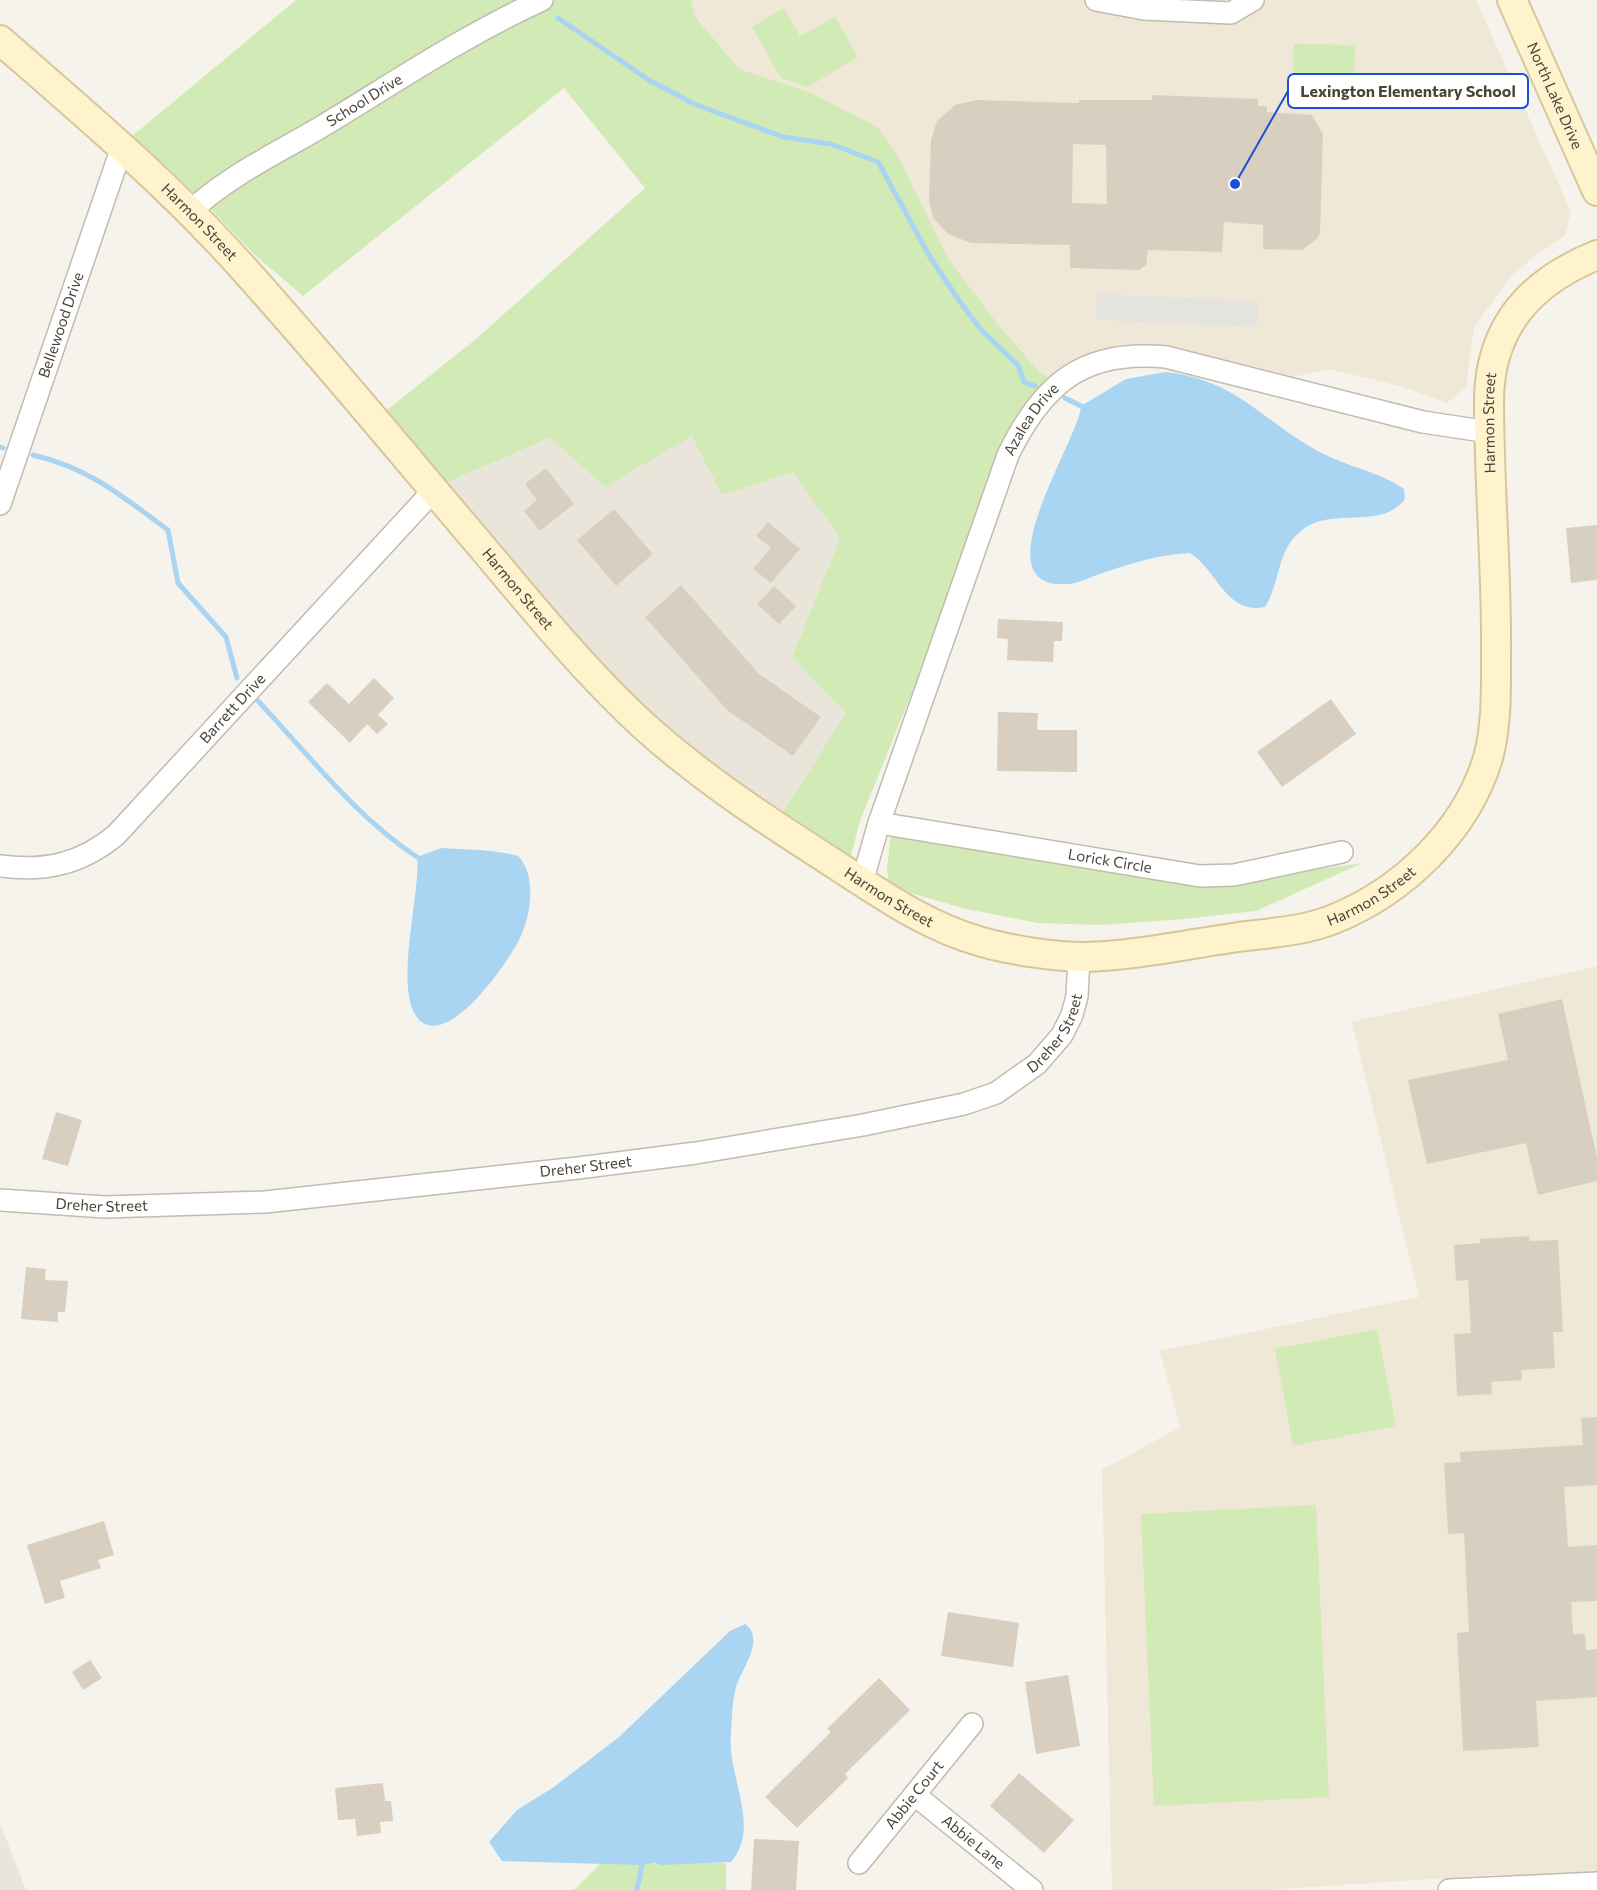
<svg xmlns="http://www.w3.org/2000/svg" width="1597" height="1890" font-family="Commissioner,sans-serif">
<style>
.residential{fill:#eae5da}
.education{fill:#efe8d6}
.green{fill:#d2eab5}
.parking{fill:#e5e3e0}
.water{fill:#a9d4f2}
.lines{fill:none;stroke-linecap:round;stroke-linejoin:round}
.stream{stroke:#a9d4f2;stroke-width:5}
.building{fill:#d8cfc1;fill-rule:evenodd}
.street-casing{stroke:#c2bbae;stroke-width:24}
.secondary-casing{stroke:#d6c79b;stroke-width:32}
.street{stroke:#fff;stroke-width:21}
.secondary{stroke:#fff3cd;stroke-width:28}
.labels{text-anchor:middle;stroke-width:4.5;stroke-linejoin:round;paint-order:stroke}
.street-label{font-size:15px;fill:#4b4439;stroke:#fff}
.leader{fill:none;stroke:#1d4ed8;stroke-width:2}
.callout-dot{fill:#1d4ed8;stroke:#fff;stroke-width:2}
.callout{fill:#fff;stroke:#1d4ed8;stroke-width:2}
.callout-label{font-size:16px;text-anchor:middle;font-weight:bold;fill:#4b4439}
</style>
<rect width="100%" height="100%" fill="#f6f3ec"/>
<path class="residential" d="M693,435L722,495L793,471L840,538L792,657L846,713L780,816L658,721L612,677L445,483L550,438L605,487Z
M0,1823L26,1890H0Z"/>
<path class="education" d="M691,0H1476L1571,212L1565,235L1536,255L1510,277L1474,328L1466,387L1447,403L1400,386L1329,369L1270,382L1144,355L1060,383L1040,373L997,323L949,260L898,156L878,127L809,92L739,69L695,15Z
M1597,966V1874L1490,1875L1268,1890H1112L1102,1470L1180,1427L1160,1351L1419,1297L1352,1022Z"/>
<path class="green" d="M296,0H691L695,16L739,69L809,92L878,127L898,156L949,260L997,323L1040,373L1060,383L1008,455L860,821L850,859L780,816L846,713L792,657L840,538L793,472L722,495L692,436L605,487L550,438L445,483L387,410L476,339L645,188L564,88L303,296L256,256L202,200L131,137Z
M784,8L800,36L835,17L858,57L808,87L781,78L752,27Z
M1294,44L1355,45L1354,91L1293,90Z
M891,831L1229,882L1362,863L1256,911L1184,919L1099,925L1038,923L966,909L890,887L887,870Z
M1377,1329L1396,1426L1293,1446L1275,1349Z
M1316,1505L1329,1797L1154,1806L1141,1514Z
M726,1863V1890H574L600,1864Z"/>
<path class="parking" d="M1097,294L1258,301L1257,327L1096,320Z"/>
<path class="water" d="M1166,372C1236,380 1259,418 1316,450C1344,466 1378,471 1404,489L1405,499C1381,531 1333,506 1302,530C1276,550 1281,582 1265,607C1226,615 1218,571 1190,553C1162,554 1132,563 1105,572C1093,576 1078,584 1066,584C978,589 1080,438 1081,406L1126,379Z
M441,848C468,850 492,849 518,856C537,875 531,915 520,938C508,962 456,1038 425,1024C388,1006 422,892 417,857Z
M745,1624C766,1639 741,1670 736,1687C732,1702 732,1718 731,1733C726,1775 762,1826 731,1862L662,1865L654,1863L642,1865L502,1861L489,1842L517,1810L554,1787L619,1737L730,1631Z"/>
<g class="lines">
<path class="stream" d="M558,18L649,80L694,104L783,137L831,144L878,162L930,257L960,302L982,331L1018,365L1024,382L1035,386
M1065,398L1081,406
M0,447L3,448
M33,455C89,468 122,496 168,530L178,583L226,637L237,678
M258,701C308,754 356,817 417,857
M637,1890L642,1865"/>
</g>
<path class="building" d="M1152,95L1258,99V106H1267V112L1312,115L1323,134L1320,233L1318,238L1302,250L1263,249V225L1224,222L1222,252L1148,250L1146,265L1139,270L1070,268V245L971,243L948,234L933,218L929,199L931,140L937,121L955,105L977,100L1079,103V100H1152ZM1073,144L1106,145L1107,204L1072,203Z
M546,468L574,504L540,531L524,511L537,500L525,484Z
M614,509L653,554L616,586L577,540Z
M768,522L800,549L771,583L753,569L771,548L756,536Z
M1597,525V580L1571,583L1566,528Z
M681,585L759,674L821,717L793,756L727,710L645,617Z
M774,586L796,606L779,624L757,604Z
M998,619L1063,622L1062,641H1054L1053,662L1007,660L1008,639L997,638Z
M374,678L394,698L378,715L388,724L377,734L367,724L350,743L308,702L327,683L349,704Z
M1331,699L1356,734L1282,787L1257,752Z
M998,712L1038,713L1037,730H1077V772L997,771Z
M1562,999L1597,1158V1181L1538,1195L1526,1143L1427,1164L1408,1080L1508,1060L1498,1014Z
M56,1112L82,1120L68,1166L42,1159Z
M1529,1236L1530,1241L1558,1240L1563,1332H1553L1555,1368L1521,1370L1522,1380L1491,1382L1492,1394L1457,1396L1454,1334L1471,1333L1468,1280L1456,1281L1454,1245L1480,1243V1239Z
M26,1267L46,1269L45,1280L68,1281L65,1312H58V1322L21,1319Z
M1597,1417V1485L1564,1487L1568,1547L1597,1545V1601L1571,1602L1573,1634H1585L1586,1650L1597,1649V1697L1536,1701L1539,1747L1463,1751L1457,1633L1469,1632L1464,1533L1448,1534L1444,1463L1461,1462L1460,1452L1583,1445L1581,1418Z
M104,1521L114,1555L98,1560L101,1568L60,1581L65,1598L45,1604L27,1545Z
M948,1612L1019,1623L1013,1667L941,1656Z
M90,1660L102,1678L83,1690L72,1672Z
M1068,1675L1080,1746L1036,1754L1025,1682Z
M879,1678L910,1710L845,1774L848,1778L797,1828L765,1797L831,1732L827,1729Z
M1019,1773L1074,1820L1044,1853L990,1806Z
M383,1783L385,1801H391L393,1821L380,1822L381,1833L357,1836L355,1819L338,1820L335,1788Z
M754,1839L799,1841L796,1890H751Z"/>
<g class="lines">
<g class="street-casing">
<g id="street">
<path d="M1096,0L1144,9L1231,13L1253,0"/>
<path id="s1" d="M191,211C226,177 279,152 321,127C394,83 465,35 542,0"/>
<path id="s2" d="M0,504L122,147"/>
<path id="s3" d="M879,823L1200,876L1234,875L1342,852"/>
<path id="s4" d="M0,866C45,872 81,864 116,835L434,490"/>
<path id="s5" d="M862,882L879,823L1008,455C1043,383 1084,349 1166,357L1423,422L1489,432"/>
<path id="s6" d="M0,1200L105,1207L265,1202L578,1168L696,1153L863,1125L964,1104L996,1093L1037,1064L1062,1035L1072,1015L1077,996L1079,957"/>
<path id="s7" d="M915,1795L1032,1890"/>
<path id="s8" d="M859,1863L972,1724"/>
<path d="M1449,1890L1597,1883"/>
</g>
</g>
<g class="secondary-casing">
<g id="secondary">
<path id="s9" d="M1512,0L1597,191"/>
<path id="s10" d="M0,40C84,113 169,185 243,268C325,359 403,454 482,547C536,611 590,678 653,734C708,782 769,822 830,861C878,892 926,927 982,942C1010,950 1055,957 1084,957C1133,956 1183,945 1232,938C1266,933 1302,932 1334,919C1403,891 1466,831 1488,758C1497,725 1496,689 1496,655C1497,571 1489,487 1489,402C1489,328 1530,282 1597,255"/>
</g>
</g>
<use href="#street" class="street"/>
<use href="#secondary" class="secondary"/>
</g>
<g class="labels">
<g class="street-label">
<text dy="5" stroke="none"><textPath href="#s9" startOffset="105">North Lake Drive</textPath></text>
<text dy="5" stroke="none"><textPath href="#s1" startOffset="206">School Drive</textPath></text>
<text dy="5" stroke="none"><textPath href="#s10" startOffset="270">Harmon Street</textPath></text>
<text dy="5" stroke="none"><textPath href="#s2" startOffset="189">Bellewood Drive</textPath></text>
<text dy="5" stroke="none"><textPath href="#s5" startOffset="494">Azalea Drive</textPath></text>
<text dy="5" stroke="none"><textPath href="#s10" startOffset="2268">Harmon Street</textPath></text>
<text dy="5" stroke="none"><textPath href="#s10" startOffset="756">Harmon Street</textPath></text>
<text dy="5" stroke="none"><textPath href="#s4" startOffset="296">Barrett Drive</textPath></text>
<text dy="5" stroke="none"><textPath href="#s3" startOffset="234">Lorick Circle</textPath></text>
<text dy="5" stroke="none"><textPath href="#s10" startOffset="1746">Harmon Street</textPath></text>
<text dy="5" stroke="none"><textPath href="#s10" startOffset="1242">Harmon Street</textPath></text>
<text dy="5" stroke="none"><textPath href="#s6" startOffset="1092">Dreher Street</textPath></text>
<text dy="5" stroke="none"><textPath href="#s6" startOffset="588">Dreher Street</textPath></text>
<text dy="5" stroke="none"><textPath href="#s6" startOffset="102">Dreher Street</textPath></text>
<text dy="5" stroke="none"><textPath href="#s8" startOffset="88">Abbie Court</textPath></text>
<text dy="5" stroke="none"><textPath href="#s7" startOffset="75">Abbie Lane</textPath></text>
</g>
</g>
<path class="leader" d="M1235 184L1288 91"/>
<circle class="callout-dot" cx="1235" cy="184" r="6"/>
<rect class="callout" x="1288" y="74" width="240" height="34" rx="6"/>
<g class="callout-label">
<text x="1408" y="97">Lexington Elementary School</text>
</g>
</svg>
